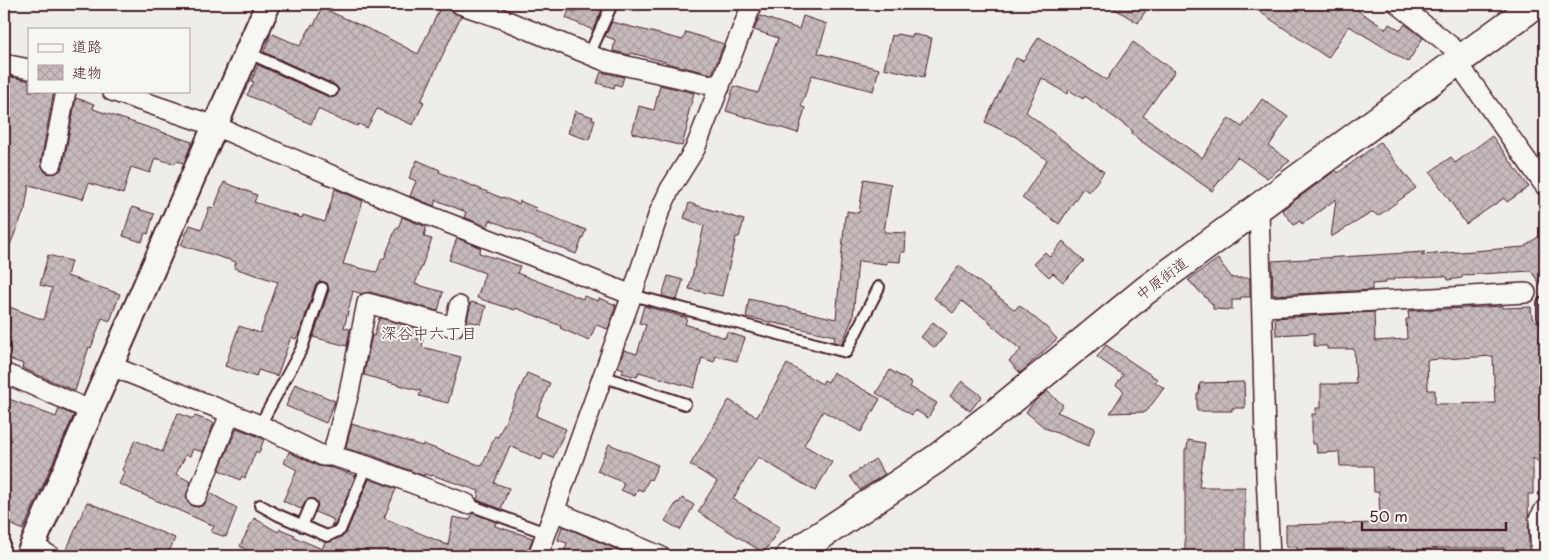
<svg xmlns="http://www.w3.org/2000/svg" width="1549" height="560" font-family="'Playpen Sans','Klee One',sans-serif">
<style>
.building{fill:url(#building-cross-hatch);stroke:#4a1f2b;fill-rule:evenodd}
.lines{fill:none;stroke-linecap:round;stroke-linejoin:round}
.service-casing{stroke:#4a1f2b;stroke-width:14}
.minor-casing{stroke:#4a1f2b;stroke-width:22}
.tertiary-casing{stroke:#4a1f2b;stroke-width:28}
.primary-casing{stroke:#4a1f2b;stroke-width:31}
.service{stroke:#f6f6f2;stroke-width:10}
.minor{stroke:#f6f6f2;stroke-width:19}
.tertiary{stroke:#f6f6f2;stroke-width:24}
.primary{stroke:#f6f6f2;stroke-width:28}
.labels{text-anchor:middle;stroke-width:4;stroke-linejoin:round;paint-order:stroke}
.street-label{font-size:15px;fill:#4a1f2b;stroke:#f6f6f2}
.neighbourhood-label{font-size:16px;fill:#4a1f2b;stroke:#f6f6f2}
</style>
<defs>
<pattern id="building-cross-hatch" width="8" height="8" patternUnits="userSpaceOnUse" patternTransform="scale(1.25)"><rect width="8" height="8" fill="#c6babb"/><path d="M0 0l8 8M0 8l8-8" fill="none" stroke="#ac9fa1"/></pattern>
</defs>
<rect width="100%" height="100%" fill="#efedea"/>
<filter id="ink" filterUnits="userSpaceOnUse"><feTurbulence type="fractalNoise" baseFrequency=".02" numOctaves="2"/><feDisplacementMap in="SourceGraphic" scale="10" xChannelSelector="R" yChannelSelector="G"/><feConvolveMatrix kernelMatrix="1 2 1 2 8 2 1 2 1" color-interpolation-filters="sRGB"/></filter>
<g filter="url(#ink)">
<path class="building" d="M442,4L461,16L421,101L424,102L413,125L377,109L367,128L359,124L357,126L344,120L343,121L318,109L311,124L247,95L254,82L251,81L258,65L329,97L336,96L339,90L335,85L264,52L271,33L300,46L312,24L314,25L322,8L384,36L418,54Z
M579,4H605L593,30L566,18L569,10L575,12Z
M1107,4H1150L1138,23Z
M1248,4H1361L1357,10L1386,29L1389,24L1401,30L1405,24L1423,38L1408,62L1349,26L1328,58Z
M760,16L799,29L803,16L827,24L818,53L879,69L873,91L812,75L801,106L805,108L798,133L726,111L734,86L758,93L778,38L754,30Z
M612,22L683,40L686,32L724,44L712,74L666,63V62L631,53L630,55L613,51L615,40L605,36Z
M897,34L912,37V34L932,38L924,77L884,68L892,35L896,36Z
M1039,37L1106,80L1133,42L1175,71L1143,116L1202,158L1229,118L1242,127L1262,99L1288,117L1269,146L1290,161L1267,178L1237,157L1212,191L1131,134L1133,131L1085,96L1083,99L1069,90L1067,94L1042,78L1026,112L1104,172L1089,192L1083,188L1059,224L1022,198L1047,160L1016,137L985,122L1016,58L1023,61Z
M601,72L624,77L621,86L615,84L614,88L597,83Z
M4,75L29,81V91H54L41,161L42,167L45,172L50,174L56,173L61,170L63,166L76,98L94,104L93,109L192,142L184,163L176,161L175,164L155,158L150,173L131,167L123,194L89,183L83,199L29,185L25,209L4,259V191L7,174L4,173Z
M660,85L694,93L687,119L689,120L682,146L632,133L639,106L654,110Z
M575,111L593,117L592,119L595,120L589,140L568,133Z
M1492,136L1529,187L1507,202L1504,198L1466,224L1430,172L1451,157L1455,163Z
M1380,142L1416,188L1378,216L1373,212L1331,237L1336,199L1302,224L1300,221L1294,225L1282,210L1336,170L1338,173Z
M417,160L440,170L439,172L502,198V197L519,204L520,201L536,208L535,210L586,230L576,254L490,220L488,227L464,217L466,212L436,200L434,206L410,196L416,181L409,178Z
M864,179L891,184L884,232L906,233L905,252H901L900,262L887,261V264L858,261L853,317L842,344L834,342L835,336L746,317L749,299L836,319L845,216H847V211L859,213Z
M224,182L257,195L254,202L302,218L303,215L325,222L335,189L363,201L343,264L363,269L377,272L382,258L384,259L396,228L398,229L402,217L426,227L424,237L432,239L415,284L443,292L438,311L370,292L362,294L353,291L344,328L350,329L347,346L313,337L329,290L327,283L320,281L315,286L300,333L296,339L291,337L277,376L258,370L256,377L225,366L239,326L260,333L278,282L234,268L236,262L181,245L190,225L202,229L209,207L214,208Z
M689,203L744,220L739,237H736L722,296L689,289L704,226L684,218Z
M132,207L154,214L148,234L145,233L142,242L123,236Z
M1545,232V291L1531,271L1463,275L1462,278L1448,280L1447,277L1443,276L1394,278V280H1386V283L1372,284V290L1273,295L1272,261L1425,252L1421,255L1524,247Z
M457,238L481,248L479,253L520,266L517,273L583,299L584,296L598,301L599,298L616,305L608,329L596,325L589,341L560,328L561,326L516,308L515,310L477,298L485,273L449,260Z
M1063,241L1084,261L1063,282L1053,273L1049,277L1034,263L1045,252L1050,257Z
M48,255L71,261L67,276L120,294L110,321L102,318L91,348L89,347L75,391L22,368L23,364L4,357V305L44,320L52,288L40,285Z
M1218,259L1232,278H1250V297H1241L1240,300H1232V310L1213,309V305L1188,280Z
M959,266L1015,310L1019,305L1046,327L1057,339L1020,373L1009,361L1021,350L990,324L991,323L962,301L953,313L934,298Z
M668,276L683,280L677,300L662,296Z
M471,302L486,306L481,324L467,321Z
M644,306L687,318L685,324L725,338L727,332L745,338L737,361L716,356L714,362L702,358L694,388L639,372L637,377L622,373L624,369L618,367L624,350L637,354L646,325L639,323Z
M1503,306V308L1531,307L1532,318L1545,328V466L1533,458V494H1528L1529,553L1504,555V548H1442L1389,552V548L1297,550V547H1286V525L1380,523L1379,492H1374L1373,466H1340L1339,452L1317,453L1316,444H1312V414H1316V408H1321V384H1356L1354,349H1327V346H1314V333L1276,335L1275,318L1374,312L1375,341L1407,339L1406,319H1409L1408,311ZM1493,356L1495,403L1435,404V390H1428L1427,360Z
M379,318L420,329L417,339L423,340L422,347L461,357L448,403L419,396L421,391L364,375L372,335L374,336Z
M933,322L947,333L935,348L921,337Z
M1106,345L1157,379L1155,382L1164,388L1146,412L1110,413L1124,391L1116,385L1123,375L1097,357Z
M787,364L822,384L824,380L828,382L833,372L880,399L861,432L823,411L804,445L832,462L815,491L758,457L733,499L780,527L764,553L698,512L717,481L690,465L729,400L757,417Z
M890,370L912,383L910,387L937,403L928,418L915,410L912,415L876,393Z
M527,373L550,383L536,416L566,429L553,458L544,454L541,460L510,446L494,483L509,488L501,509L477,500L479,491L432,475V476L424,474V476L371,455L347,449L346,446L352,424L422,446L423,444L482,466L495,436L498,437Z
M962,381L982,396L970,411L950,396Z
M1244,382L1245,408H1232V411H1197V394H1199L1200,383Z
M295,384L335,401L326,423L286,406Z
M1047,391L1063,405L1057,412L1095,428L1088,446L1045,428L1026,412L1036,400Z
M4,397L56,417L59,409L74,415L23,530L4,521Z
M178,413L193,419L195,416L214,423L203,452L193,449L190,456L186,455L176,474L191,482L186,497L188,503L192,506L198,507L204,505L210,493L237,508L226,537L211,532L214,526L119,484L125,471L122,470L135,440L162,452Z
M237,428L264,439L259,453L256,451L245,478L242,476L240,480L219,470Z
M1188,440L1205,443L1199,487H1245V556H1185V449H1187Z
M609,444L658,465L651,480L649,479L643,491L638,489L635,496L621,490L624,483L597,471Z
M289,452L318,466L333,468L356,476L335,525L331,526L334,520L315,512L318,505L314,499L307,500L301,509L283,501L297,470L284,463Z
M875,459L885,474L860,490L850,476Z
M369,479L396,489L384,518L448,545L453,517L469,520L473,513L496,522L495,526L533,538L527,552L521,550L519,556H256L240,546L254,518L278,532L280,529L295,535L294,537L322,549L325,542H330L343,536L346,533Z
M682,498L694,505L680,530L665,521L677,502L679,503Z
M87,502L175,538L167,556H64Z
M562,526L632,556H578L564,552L567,543L558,540Z"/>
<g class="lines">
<g class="service-casing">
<path id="service" d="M247,52L332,91
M589,55L612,4
M632,295L846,352L879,287
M1543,303V317L1545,319
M602,376L685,404
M260,425L302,348L322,288
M467,504L546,533
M260,505L278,515L327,536L340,530L367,466
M302,526L311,505"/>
</g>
<g class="minor-casing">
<path id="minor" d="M460,4L500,18L605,61L720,87
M1398,4L1452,47L1467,76L1545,186
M4,64L29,69
M112,91L215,126L407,207L632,295
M52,163L66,91
M1259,208L1266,475L1270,556
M1262,307L1526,293
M111,366L260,425L323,456H332L367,466L467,504
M4,373L92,411
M332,456L349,392L367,303L454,327L459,306
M197,496L230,414
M555,511L660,556
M33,546L51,556
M538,556L632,295L659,213L670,189L695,149L752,4
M1541,556L1539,519L1545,509"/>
</g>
<g class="tertiary-casing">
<path id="tertiary" d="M28,556L268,4"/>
</g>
<g class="primary-casing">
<path id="primary" d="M790,556L936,459L1003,407L1146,290L1536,4"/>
</g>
<use href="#service" class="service"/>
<use href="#minor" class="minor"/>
<use href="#tertiary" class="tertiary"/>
<use href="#primary" class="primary"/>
</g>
</g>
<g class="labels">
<g class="street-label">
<text transform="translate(1162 279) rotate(-37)" y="5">中原街道</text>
</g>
<g class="neighbourhood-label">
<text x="429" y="339">深谷中六丁目</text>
</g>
</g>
<rect width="1549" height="560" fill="none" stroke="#f6f6f2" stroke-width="20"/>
<rect x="10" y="10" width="1529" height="540" fill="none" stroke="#4a1f2b" stroke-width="2" filter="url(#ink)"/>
<rect x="28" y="28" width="162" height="65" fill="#f6f6f2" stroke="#b1a0a2"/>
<rect x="38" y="44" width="25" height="8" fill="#f6f6f2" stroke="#b1a0a2"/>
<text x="72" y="52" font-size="15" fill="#4a1f2b">道路</text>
<rect x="38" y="65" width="25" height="15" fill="url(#building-cross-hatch)" stroke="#b1a0a2"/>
<text x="72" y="78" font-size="15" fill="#4a1f2b">建物</text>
<path d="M1362 522v8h144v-8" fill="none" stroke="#4a1f2b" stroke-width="2.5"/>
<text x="1369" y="522" font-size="15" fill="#4a1f2b" stroke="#f6f6f2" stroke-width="4" paint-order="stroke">50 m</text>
</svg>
